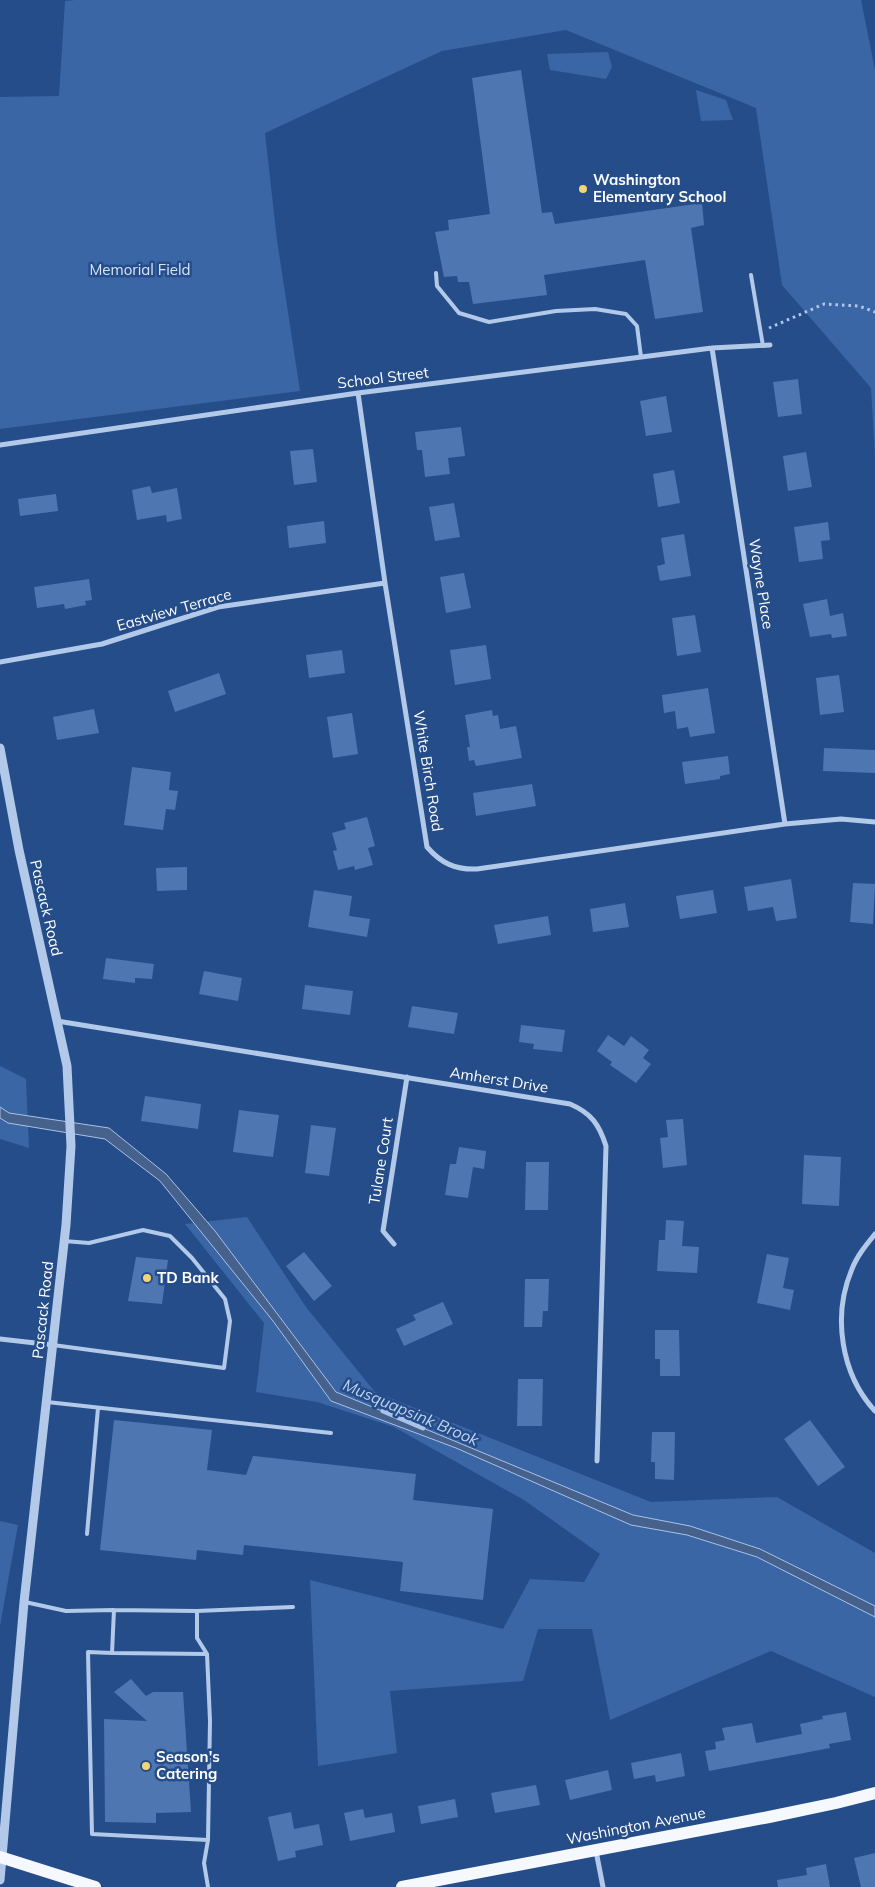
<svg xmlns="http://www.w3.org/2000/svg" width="875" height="1887" font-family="Mulish,sans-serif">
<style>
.green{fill:#3a66a6}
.water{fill:#45618c;stroke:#a7c3ea}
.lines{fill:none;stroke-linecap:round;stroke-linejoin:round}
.stream{stroke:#a7c3ea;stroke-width:5}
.building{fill:#4e76b1}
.path{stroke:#b2c9e9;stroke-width:3;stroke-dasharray:2.5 4;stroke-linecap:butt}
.service{stroke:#b2c9e9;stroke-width:4}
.minor{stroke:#b2c9e9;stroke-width:5}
.tertiary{stroke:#b2c9e9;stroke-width:9}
.primary{stroke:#f5f9fe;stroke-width:12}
.poi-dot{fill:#f3d477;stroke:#254d89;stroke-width:2}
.labels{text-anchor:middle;stroke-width:5;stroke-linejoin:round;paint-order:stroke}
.poi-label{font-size:15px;font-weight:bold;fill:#fff;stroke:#254d89;text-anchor:start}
.park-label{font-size:15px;fill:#d6e4f7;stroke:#254d89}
.street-label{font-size:15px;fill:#fff;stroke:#254d89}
.water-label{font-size:16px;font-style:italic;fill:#bed3f1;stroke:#254d89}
</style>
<rect width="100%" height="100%" fill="#254d89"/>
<path class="green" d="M75,0H861L875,70V456L871,388L782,285L756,108L566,30L442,51L265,133L277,240L300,391L0,429V97L59,96L65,1Z
M608,52L612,67L606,79L550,70L547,54Z
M696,90L726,100L733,120L701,121Z
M0,1066L26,1079L29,1148L0,1139Z
M247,1217L306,1307L375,1392L651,1502L777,1497L875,1553V1697L771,1651L610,1720L592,1629H538L523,1681L390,1691L397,1753L318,1766L310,1580L503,1629L530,1579L584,1582L600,1554L524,1500L394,1427L317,1402L256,1392L264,1323L185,1224Z
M0,1521L18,1525L0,1626Z"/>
<path class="water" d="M0,1107L9,1113L109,1128L166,1174L215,1231L336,1392L633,1515L690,1526L760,1549L875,1606V1617L757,1557L687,1535L631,1525L456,1448L331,1401L273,1321L160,1181L105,1139L8,1123L0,1118Z"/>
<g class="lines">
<path class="stream" d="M383,1411L423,1428"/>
</g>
<path class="building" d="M521,70L542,213L552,212L555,224L702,203L704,225L691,228L703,312L655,319L645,260L544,275L547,295L473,304L469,282H458L457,276L444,277L435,232L449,230L448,220L490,214L472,78Z
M798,379L802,414L778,417L773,382Z
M666,396L672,432L646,436L640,401Z
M461,427L465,456L448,458L450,474L425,477L422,450H417L415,432Z
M313,449L317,482L294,485L290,451Z
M806,452L812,487L788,491L783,456Z
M674,470L680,503L658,507L653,474Z
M150,486L152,493L177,488L182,519L167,522L166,515L137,520L132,490Z
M56,494L58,511L20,516L18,499Z
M454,503L460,537L435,541L429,507Z
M324,521L326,543L289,548L287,526Z
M828,522L830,540L821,541L823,559L799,562L794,527Z
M684,534L691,576L660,581L657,566L665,564L661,538Z
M464,573L471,608L446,613L440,577Z
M89,579L92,600L85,601L86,605L65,609L64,604L37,608L34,587Z
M827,599L830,616L843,613L847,636L832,638L831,634L810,637L803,604Z
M695,615L701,652L677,656L672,618Z
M486,645L491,679L455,685L450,650Z
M342,650L345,673L309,678L306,655Z
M219,673L226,694L175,712L168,691Z
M839,675L844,712L820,715L816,678Z
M708,688L715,733L690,737L688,727L677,729L675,711L664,713L662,695Z
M94,709L99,733L57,740L53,717Z
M492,710L493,716L498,715L500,729L516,726L522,758L476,766L474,760L469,761L467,747H470L465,715Z
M352,713L358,754L333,758L327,717Z
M824,748L875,750V773L823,771Z
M728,756L730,774L720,776V779L685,784L682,762Z
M132,767L171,772L169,790L178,791L175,810L166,809L163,830L124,825Z
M532,784L536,806L476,816L473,793Z
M367,817L375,846L368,848L373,865L355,870L354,866L338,870L333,851L337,850L332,833L346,829L344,823Z
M187,867V890L157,891L156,868Z
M791,879L797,918L776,921L773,907L748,911L744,887Z
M853,883L875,884L873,924L850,922Z
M314,890L352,896L349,916L370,919L367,937L308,927Z
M713,890L717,913L680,919L676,896Z
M625,903L629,927L593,932L590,909Z
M548,916L551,935L498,944L494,925Z
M106,958L154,964L152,979L135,978V983L103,979Z
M204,971L242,978L238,1001L199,994Z
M305,985L353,991L350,1015L302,1009Z
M412,1006L458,1013L454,1034L408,1027Z
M521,1025L565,1030L562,1052L533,1049L534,1044L519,1042Z
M608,1035L624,1046L631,1036L649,1050L643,1058L651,1064L636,1083L610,1065L612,1062L597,1051Z
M145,1096L201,1104L198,1129L141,1121Z
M239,1110L279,1115L273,1157L233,1152Z
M683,1119L687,1165L663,1168L660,1138L668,1137L666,1120Z
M311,1125L336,1128L329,1176L305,1173Z
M459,1147L486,1151L484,1169L473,1167L468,1198L445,1195L450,1164H456Z
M804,1155L841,1157L839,1206L802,1204Z
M526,1162H549L548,1210H525Z
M666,1220L684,1221L682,1246L699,1247L697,1273L657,1271L659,1240H665Z
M304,1252L332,1286L314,1301L286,1266Z
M767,1254L789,1258L783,1288L794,1290L790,1310L757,1303Z
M136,1257L168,1260L162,1304L128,1301Z
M525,1279H549L548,1311H543L542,1327H524Z
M443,1302L453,1324L404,1346L396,1329L416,1320L413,1315Z
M655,1330H679L680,1376H660V1359H655Z
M518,1379H543L542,1426H517Z
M114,1420L212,1430L207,1470L246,1475L253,1456L416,1474L413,1500L493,1509L483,1600L400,1591L403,1562L244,1545L243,1555L197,1550L196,1560L100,1550Z
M810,1420L845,1467L818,1486L784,1439Z
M652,1432H675L674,1480L655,1479V1462H651Z
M131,1679L146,1696L153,1692H183L191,1812L156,1813V1823L105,1822L104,1719L147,1721L114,1692Z
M846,1712L851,1740L829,1744L830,1748L709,1771L705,1751L716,1749L715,1742L725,1740L722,1728L752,1723L756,1743L802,1734L800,1724L823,1719L822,1716Z
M681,1753L685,1776L656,1782L655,1775L634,1779L631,1763Z
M608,1770L612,1790L570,1800L565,1780Z
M536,1785L540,1805L495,1813L491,1793Z
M455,1799L458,1817L421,1824L418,1806Z
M363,1809L365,1818L392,1813L395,1832L350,1841L344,1813Z
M291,1812L294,1829L319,1824L323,1845L295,1851L296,1857L278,1861L268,1817Z
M875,1853V1887H861L854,1858Z
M826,1864L830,1887H778L777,1880L807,1875L806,1868Z"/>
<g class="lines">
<path class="path" d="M769,328L824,304L859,306L875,312"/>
<path class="service" d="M436,273L437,286L459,313L489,322L556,311L595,309L626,314L637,326L641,357
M751,275L763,346
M53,1345L224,1368L230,1321L225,1299L192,1258L170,1236L143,1230L89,1243L64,1241
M47,1402L331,1433
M87,1534L98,1408
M25,1602L66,1611L114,1610L112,1653L207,1654L210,1721L208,1840L204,1863L208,1887
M114,1610L197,1611
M112,1653L88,1652L92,1834L208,1840
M207,1654L197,1638V1611L293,1607"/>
<path class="minor" d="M712,348L785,824
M358,393L385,583L427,847C441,863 455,870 477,869L785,824L841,819L875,822
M0,445L358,393L712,348L770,345
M0,662L102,644L218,607L385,583
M57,1021L570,1104C591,1113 599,1124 606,1146L597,1461
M875,1234C866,1245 857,1256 852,1269C832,1316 841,1374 875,1411
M394,1244L383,1231L407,1077
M0,1339L53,1345
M596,1851L603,1887"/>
<path class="tertiary" d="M0,748L19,850L67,1066L71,1146L66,1225L24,1602L0,1880"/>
<path class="primary" d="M0,1857L95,1887
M402,1887L769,1817L836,1803L875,1793"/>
</g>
<g class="poi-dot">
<circle cx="583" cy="189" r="5"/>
<circle cx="147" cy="1278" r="5"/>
<circle cx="146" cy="1766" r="5"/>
</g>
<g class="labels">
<g class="poi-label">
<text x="593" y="185">Washington<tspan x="593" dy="17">Elementary School</tspan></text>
<text x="157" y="1283">TD Bank</text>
<text x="156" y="1762">Season's<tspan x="156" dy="17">Catering</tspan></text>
</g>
<g class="park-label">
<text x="140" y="275">Memorial Field</text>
</g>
<g class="street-label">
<text transform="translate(383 378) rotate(-7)" y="5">School Street</text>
<text transform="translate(761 584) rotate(81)" y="5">Wayne Place</text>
<text transform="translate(174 610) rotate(-16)" y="5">Eastview Terrace</text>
<text transform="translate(428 771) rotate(81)" y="5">White Birch Road</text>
<text transform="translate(46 908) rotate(77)" y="5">Pascack Road</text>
<text transform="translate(499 1080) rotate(9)" y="5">Amherst Drive</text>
<text transform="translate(381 1161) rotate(-81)" y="5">Tulane Court</text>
<text transform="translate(43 1310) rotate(-84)" y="5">Pascack Road</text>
<text transform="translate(636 1826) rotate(-11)" y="5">Washington Avenue</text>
</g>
<g class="water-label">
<text transform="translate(411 1412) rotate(23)" y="6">Musquapsink Brook</text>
</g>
</g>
</svg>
